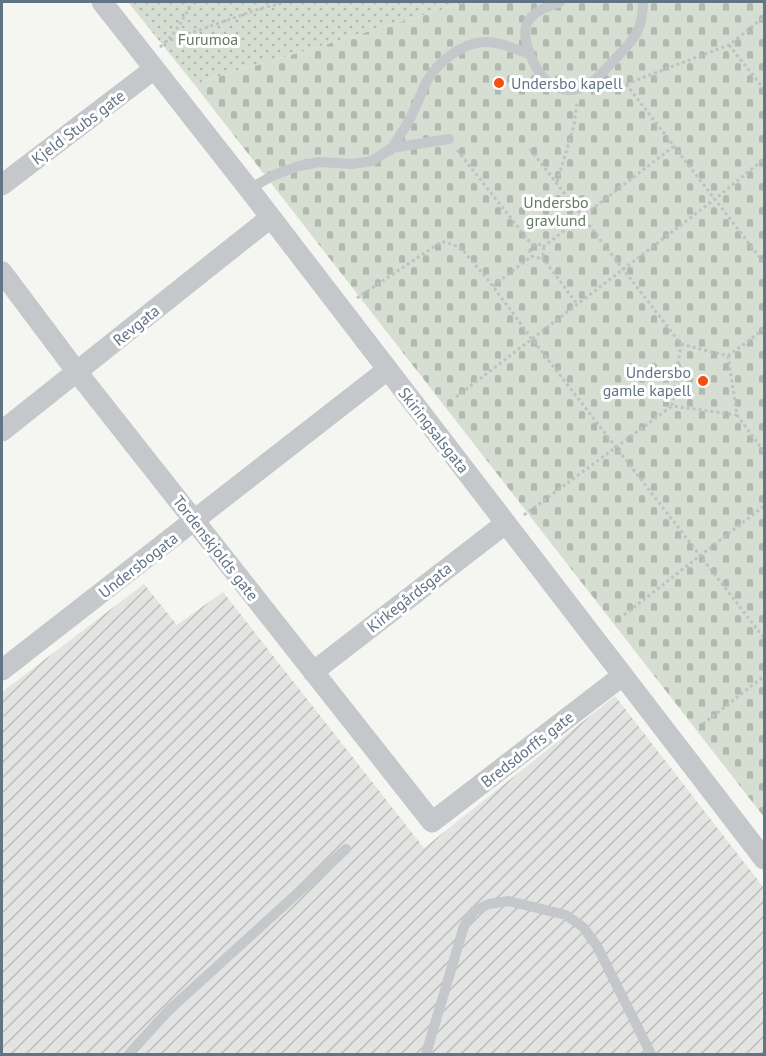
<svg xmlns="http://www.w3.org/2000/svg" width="766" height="1056" font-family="'PT Sans',sans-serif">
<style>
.industrial{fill:url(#industrial-furrows)}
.cemetery{fill:url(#cemetery-stones)}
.park{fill:url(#park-dots)}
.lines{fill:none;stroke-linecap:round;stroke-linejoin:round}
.path{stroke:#c0c1c3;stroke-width:3;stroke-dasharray:3 3;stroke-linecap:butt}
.service{stroke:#c4c8cb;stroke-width:10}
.minor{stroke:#c4c8cb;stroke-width:21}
.poi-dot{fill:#f44f12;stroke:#fff;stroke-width:2}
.labels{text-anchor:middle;stroke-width:6;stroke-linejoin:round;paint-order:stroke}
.park-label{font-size:16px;fill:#657c61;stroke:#fff}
.poi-label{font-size:16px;fill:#617485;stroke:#fff;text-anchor:start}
.street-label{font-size:16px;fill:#617485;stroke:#fff}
</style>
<defs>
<pattern id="industrial-furrows" width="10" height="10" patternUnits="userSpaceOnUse" patternTransform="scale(1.5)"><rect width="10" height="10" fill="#e3e4e2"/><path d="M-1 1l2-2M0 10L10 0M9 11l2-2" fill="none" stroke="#bbbdbd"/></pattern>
<pattern id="cemetery-stones" width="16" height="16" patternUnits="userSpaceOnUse" patternTransform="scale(1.5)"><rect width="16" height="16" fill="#d5ded1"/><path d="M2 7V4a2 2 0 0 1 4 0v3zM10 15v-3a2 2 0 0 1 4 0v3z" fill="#b0b9af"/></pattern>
<pattern id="park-dots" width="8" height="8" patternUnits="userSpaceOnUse" patternTransform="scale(1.5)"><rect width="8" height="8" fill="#d5ded1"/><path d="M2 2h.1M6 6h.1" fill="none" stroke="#b0b9af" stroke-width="1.8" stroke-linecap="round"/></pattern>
</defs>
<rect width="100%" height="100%" fill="#f5f5f1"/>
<path class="industrial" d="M144,584L177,625L223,592L424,848L615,696L764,888V1054H2V692Z"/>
<path class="cemetery" d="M466,2H764V817L194,84Z"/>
<path class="park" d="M128,2H466L194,84Z"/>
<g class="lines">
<path class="path" d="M165,42L259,9L286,2
M729,45L764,89
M160,47C174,36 184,18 192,2
M616,78L626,84L764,263
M626,84L729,45L764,17
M530,149L681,344
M457,150L533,246
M557,182L574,125L577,103
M530 251a7 7 0 1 1 14 0a7 7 0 1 1-14 0Z
M543,247L674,146
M542,257L577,304
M493,286L532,256
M357,298L438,244L444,242L460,247L489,281L532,339L764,638
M681,344L728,356L737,415L672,406Z
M728,356L764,329
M456,397L715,199L764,159
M737,415L764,452
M524,515L672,406
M624,615L764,506
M703,724L764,676"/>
<path class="service" d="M560,2C549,6 536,10 529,20C518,37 535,71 548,82C556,88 569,92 578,89C594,85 606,68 617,57C635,39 643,28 643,2
M392,148C399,136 408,125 413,112C419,101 422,89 428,79C439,61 463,43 484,42C499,41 515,49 529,54
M249,189L274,175L299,166L319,162L352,164L372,161L392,148L449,139
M129,1054L168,1011L346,849
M426,1054L464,926L474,911L489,904L509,901L566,915L583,927L597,946L651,1054"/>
<path class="minor" d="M102,2L249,189L764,859
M2,185L154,69
M2,272L77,372L432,822L622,676
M2,431L270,218
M2,670L387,370
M313,672L506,523"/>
</g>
<g class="poi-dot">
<circle cx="499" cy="83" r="6"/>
<circle cx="703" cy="381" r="6"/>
</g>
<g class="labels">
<g class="park-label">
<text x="208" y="45">Furumoa</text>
<text x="556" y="208">Undersbo<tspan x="556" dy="18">gravlund</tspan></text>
</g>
<g class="poi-label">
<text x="511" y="89">Undersbo kapell</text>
<text x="691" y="378" text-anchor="end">Undersbo<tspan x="691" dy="18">gamle kapell</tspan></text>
</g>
<g class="street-label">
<text transform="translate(78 127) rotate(-37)" y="6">Kjeld Stubs gate</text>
<text transform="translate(136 325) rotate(-39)" y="6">Revgata</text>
<text transform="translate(434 430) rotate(52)" y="6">Skiringsalsgata</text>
<text transform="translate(216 548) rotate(52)" y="6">Tordenskjolds gate</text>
<text transform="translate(138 565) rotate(-38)" y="6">Undersbogata</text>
<text transform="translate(409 597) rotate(-38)" y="6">Kirkegårdsgata</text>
<text transform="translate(527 749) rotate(-38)" y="6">Bredsdorffs gate</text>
</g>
</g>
<rect width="766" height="1056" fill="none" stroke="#617485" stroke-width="6"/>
</svg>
